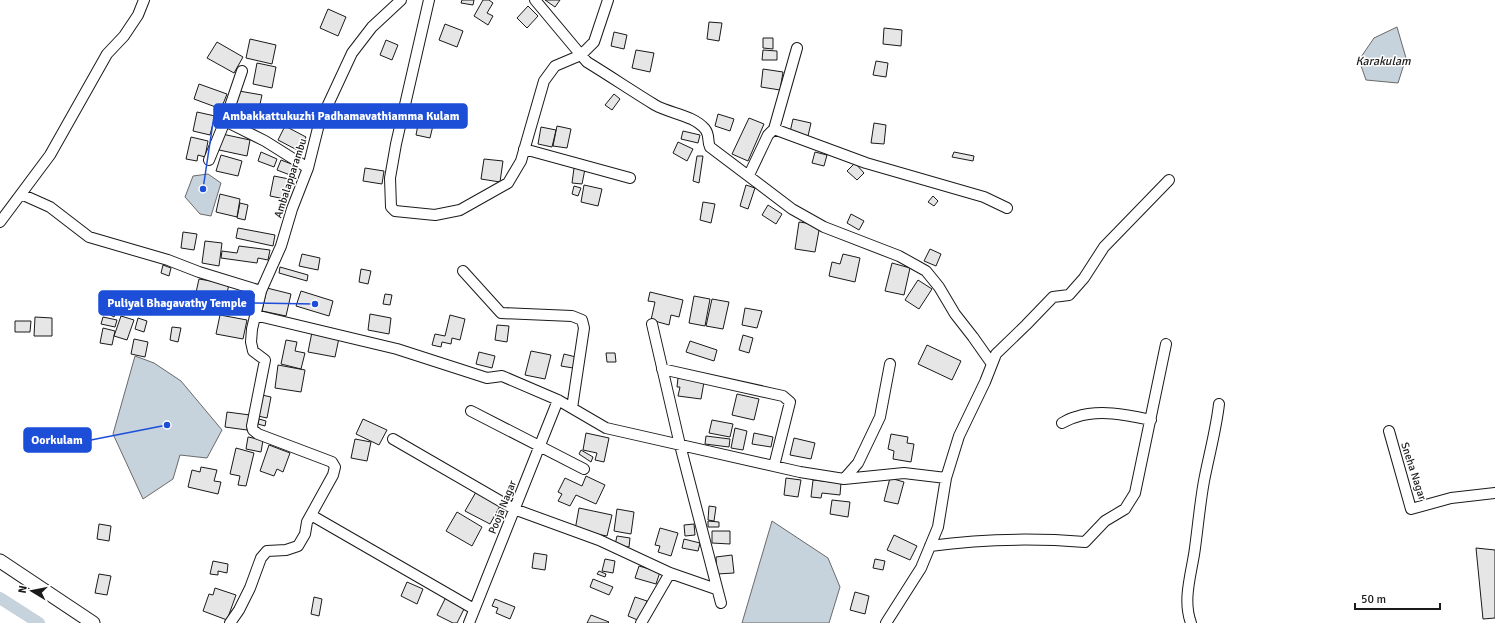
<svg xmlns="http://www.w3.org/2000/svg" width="1495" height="623" font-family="Signika,sans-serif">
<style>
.water{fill:#c6d2dc;stroke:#6a6a6a}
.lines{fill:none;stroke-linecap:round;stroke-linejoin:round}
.canal{stroke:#c6d2dc;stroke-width:12}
.building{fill:#e6e6e6;stroke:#1a1a1a}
.minor-casing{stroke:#1a1a1a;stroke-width:12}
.tertiary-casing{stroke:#1a1a1a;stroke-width:15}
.minor{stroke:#fff;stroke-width:10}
.tertiary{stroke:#fff;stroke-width:13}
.labels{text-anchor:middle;stroke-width:3;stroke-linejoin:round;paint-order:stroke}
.street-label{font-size:11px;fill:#1a1a1a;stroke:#fff}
.water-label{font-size:12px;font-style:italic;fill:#1a1a1a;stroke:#fff}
.leader{fill:none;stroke:#1d4ed8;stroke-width:1.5}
.callout-dot{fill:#1d4ed8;stroke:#fff;stroke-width:1.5}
.callout{fill:#1d4ed8;stroke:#1d4ed8;stroke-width:1.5}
.callout-label{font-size:12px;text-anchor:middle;font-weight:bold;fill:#fff}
</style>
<rect width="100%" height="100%" fill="#fff"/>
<path class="water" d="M1397,27L1406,58L1398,83L1366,80L1359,60L1374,38Z
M208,174L221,183L211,216L200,214L185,197L193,176Z
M135,356L154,363L181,381L222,430L207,458L180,455L173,479L143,499L113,434Z
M772,521L828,558L840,587L829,623H742Z"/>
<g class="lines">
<path class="canal" d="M0,598L39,623"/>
</g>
<path class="building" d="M462,0H474L473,5L461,3Z
M483,0H489L493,3L487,13L493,16L488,25L474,16Z
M545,0H560L555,7Z
M528,6L538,16L527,28L517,18Z
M328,9L346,17L338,36L320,28Z
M709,22L722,23L719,41L707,39Z
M445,24L463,31L457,47L439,40Z
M884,28L902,30L901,46L883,44Z
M614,32L627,35L624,49L611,46Z
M763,38H773V49L763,48Z
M250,39L276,45L272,64L246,58Z
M386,40L398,45L392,60L380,55Z
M217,42L243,57L234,73L207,58Z
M636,50L654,53L650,72L632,68Z
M763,50L777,51V60H762Z
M876,61L888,63L886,77L873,75Z
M257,63L276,67L272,88L253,84Z
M763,69L783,72L780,90L761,87Z
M199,84L227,94L221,109L194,99Z
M239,91L262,95L257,118L234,113Z
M614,94L620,99L612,110L605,105Z
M197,112L215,116L210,135L193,131Z
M420,114L435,117L430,138L416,135Z
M718,114L734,119L730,131L715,126Z
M749,118L764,124L748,161L732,154Z
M793,119L811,123L808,136L790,132Z
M874,123L886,125L884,144L871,143Z
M285,126L306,137L299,151L278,140Z
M557,126L571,129L567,148L553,146Z
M541,127L556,130L552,147L538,144Z
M683,131L700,135L698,143L681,139Z
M222,134L250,140L247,156L219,150Z
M191,137L208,141L205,157L198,155L197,161L186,159Z
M678,142L693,149L687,161L673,153Z
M261,152L277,159L274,167L258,161Z
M815,152L827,155L824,166L812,163Z
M954,152L974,156L973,161L952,157Z
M221,155L242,161L238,176L216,171Z
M697,156H703L699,183L693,181Z
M484,159L503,161L500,182L481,179Z
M281,160L294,165L290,175L277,170Z
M855,163L864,173L857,180L847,171Z
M365,168L384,171L382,184L363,181Z
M574,168L585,169L582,184L572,183Z
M274,176L289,179L285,199L270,196Z
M584,185L602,189L598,206L581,202Z
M746,185L755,188L748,209L740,206Z
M574,186L581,188L578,196L572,194Z
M220,194L240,199L237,217L216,212Z
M933,196L938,201L934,206L928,202Z
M703,202L715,204L711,223L700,220Z
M240,203L248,205L245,220L237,218Z
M768,205L782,214L776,224L762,215Z
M851,214L864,221L859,230L847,223Z
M799,222L820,225L815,252L795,249Z
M238,228L275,235L273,246L236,238Z
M183,232L197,234L194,250L181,248Z
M205,241L222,243L219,266L202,263Z
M239,246L270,250L268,260L258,258L257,263L221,258L222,251L237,253Z
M930,249L941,254L936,266L924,261Z
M302,254L320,258L318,270L299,266Z
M843,254L860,258L855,282L829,276L832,262L840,264Z
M892,263L910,268L904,295L885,291Z
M163,265L171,268L169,276L161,273Z
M280,267L308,275L307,281L279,273Z
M361,269L371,271L368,284L359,282Z
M199,279L229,284L223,312L193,306Z
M918,280L932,289L919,309L905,300Z
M267,288L291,294L286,316L262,311Z
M301,291L333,301L329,316L296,306Z
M650,292L683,300L679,317L671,315L669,325L651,320L655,302L648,301Z
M385,294L392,295L390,305L383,304Z
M694,296L710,299L705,326L689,323Z
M712,299L729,302L723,329L706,326Z
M106,303L118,309L114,317L103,311Z
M745,308L762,311L757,328L742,325Z
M370,314L391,318L389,334L368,330Z
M220,315L247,320L243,339L216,334Z
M450,315L465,319L460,340L452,338L451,344L442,342L441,347L432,345L435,334L445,336Z
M121,316L134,320L127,340L114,336Z
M35,317L52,318V336H34Z
M103,317L117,320L115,327L101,324Z
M138,318L147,321L144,332L135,329Z
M15,321H31L30,332H15Z
M497,325L509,326L507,342L495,340Z
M172,327L181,328L178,342L170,340Z
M103,328L115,331L112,345L100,343Z
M312,332L339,338L335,357L308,352Z
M743,335L753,338L749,353L739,350Z
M134,339L148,342L145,357L131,354Z
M286,340L297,342L295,351L305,353L301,369L281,364Z
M690,341L717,350L714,361L686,352Z
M927,345L961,361L952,380L918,364Z
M531,351L551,355L545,379L525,375Z
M479,352L495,356L492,368L476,364Z
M606,353H615L616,362H607Z
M564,354L576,357L573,368L561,366Z
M278,365L305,370L301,392L275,388Z
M678,378L704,382L701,399L678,396L680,387H677Z
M737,394L759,399L754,420L732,415Z
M262,395L271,397L267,418L258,416Z
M227,412L250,415L247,430L225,427Z
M259,419L266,421L265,426L258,424Z
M363,419L387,430L379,445L356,434Z
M712,420L733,424L730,437L709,433Z
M735,428L747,431L743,450L731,448Z
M586,433L609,438L604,462L595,460L597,453L583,450Z
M754,433L773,437L771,447L752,444Z
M891,434L908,437L907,443L914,444L911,462L893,459L894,451L888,449Z
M706,436L730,439L729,447L705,444Z
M248,437L263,440L261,452L246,449Z
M794,438L815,443L811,459L790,455Z
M355,439L371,442L367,461L351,458Z
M269,445L290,453L283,472L277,469L274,476L260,471Z
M236,448L254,453L246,486L238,485L240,476L230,474Z
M581,450L593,457L591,462L579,454Z
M201,467L217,470L214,481L221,482L218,494L188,487L192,470L200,472Z
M586,476L605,485L596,504L576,495L570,506L558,501L562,494L558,492L565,478L582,486Z
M786,478L801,480L798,497L784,495Z
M890,478L904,482L898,504L884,501Z
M813,480L841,483L840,495L822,493L821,498L811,497Z
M476,492L500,506L490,524L465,511Z
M832,500L850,502L848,517L830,514Z
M709,506L716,507L714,521L708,520Z
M579,508L612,515L607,536L575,530Z
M617,509L634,512L631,534L614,531Z
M457,512L482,527L472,546L446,531Z
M708,521L719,522V527H708Z
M99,524L111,526L109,541L97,539Z
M694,524L695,535L685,536L684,525Z
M660,528L678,533L671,556L658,552L660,546L655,545Z
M712,531H730V544L712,543Z
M894,535L917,546L910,560L887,550Z
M617,536L630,538L629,547L615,545Z
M684,539L700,543L698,551L682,548Z
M1476,548L1495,550V618L1483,619Z
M534,553L547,555L545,570L532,568Z
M732,555L734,573L717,574L716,557Z
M605,559L615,561L613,573L602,571Z
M875,559L885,561L883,570L873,568Z
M213,561L228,564L227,573L218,571V575L210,574Z
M639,566L660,572L656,584L635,578Z
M599,571L606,574L605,577L597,574Z
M99,574L111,576L107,595L95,593Z
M593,579L613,587L609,595L590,587Z
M407,582L423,589L417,604L401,596Z
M215,588L236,595L227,620L203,611L209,594L213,595Z
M855,592L869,596L865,614L850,610Z
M314,597L322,599L319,616L311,614Z
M446,597L465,607L457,623H453L437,615Z
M635,597L647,601L640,621L628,616Z
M495,599L515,607L510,619L496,613L498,608L492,606Z
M591,615L609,622L608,623H587Z"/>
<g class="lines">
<g class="minor-casing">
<path id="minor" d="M429,0L396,144L390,178L391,207L395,211L435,215L460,210L508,183L521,161L544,81L555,66L581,55L535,0
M608,0L594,42L581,55L587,62C610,76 632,91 655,105C671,114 693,115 705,129C710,135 707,141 710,147L792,209L824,227L899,256L926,271L939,287L955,314L973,337L992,364
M225,121L265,141L308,168
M774,129L866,163L984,197L1007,208
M524,149L630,178
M209,160L225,121L242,71
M749,175L768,135L774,129L797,48
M21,194L50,207L89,237L168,260L199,272L261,291
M0,222L50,155L107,54L124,36L138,15L144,0
M463,271L501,313L572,316L582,320L584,328L572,408
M255,315L397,349L487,378L502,376L558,400L606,428L800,472L844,479L904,473L946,478
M652,324L680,445L721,603
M662,369L783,396L790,402L774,466
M471,411L584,469
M1062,423C1066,421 1071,418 1076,417C1100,409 1127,415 1151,420
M1389,431L1411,509L1451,498L1495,493
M393,439L514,509L599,540L670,573L716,589
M844,479L858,463L880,417L890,364
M311,515L474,609
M930,546C981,539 1034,538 1085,542L1105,521L1125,509L1135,493L1166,344
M230,623L239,610L250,588L261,558L267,551L286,550L298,546L305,534L307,522L333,475L335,467L332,462L258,434L253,430L252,426L265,360L253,351L251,342L252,329L261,291L281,246L292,209L308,168L319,124L352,53L372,27L401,0
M469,623L558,400
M641,623L670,573
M886,623L921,568L938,527L946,478L959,436L985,382L996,354L1026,325L1053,297L1069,295L1084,278L1104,247L1169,180
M1191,623C1182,599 1192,572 1195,548C1198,526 1200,503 1204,481C1209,455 1216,430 1219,404"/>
</g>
<g class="tertiary-casing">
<path id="tertiary" d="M0,561L93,623"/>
</g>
<use href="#minor" class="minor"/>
<use href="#tertiary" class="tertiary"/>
</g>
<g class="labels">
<g class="street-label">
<text transform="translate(290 178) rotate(-72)" y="4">Ambalapparambu</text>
<text transform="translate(1414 471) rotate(72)" y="4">Sneha Nagar</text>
<text transform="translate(502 507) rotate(-68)" y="4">Pooja Nagar</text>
</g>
<g class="water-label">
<text x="1383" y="65">Karakulam</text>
</g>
</g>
<path class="leader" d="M203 189L214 116M315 304L254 303M167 425L91 440"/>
<g class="callout-dot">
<circle cx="203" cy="189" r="4"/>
<circle cx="315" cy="304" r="4"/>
<circle cx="167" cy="425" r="4"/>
</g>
<g class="callout">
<rect x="214" y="104" width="253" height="24" rx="4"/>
<rect x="99" y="291" width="155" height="24" rx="4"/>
<rect x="24" y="428" width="67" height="24" rx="4"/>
</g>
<g class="callout-label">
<text x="341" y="120">Ambakkattukuzhi Padhamavathiamma Kulam</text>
<text x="177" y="307">Puliyal Bhagavathy Temple</text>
<text x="57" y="444">Oorkulam</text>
</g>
<g transform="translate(32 591) rotate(280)" stroke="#ffffff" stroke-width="3" paint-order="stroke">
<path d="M0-3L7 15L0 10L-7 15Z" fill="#1a1a1a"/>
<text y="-6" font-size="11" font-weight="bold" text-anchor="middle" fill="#1a1a1a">N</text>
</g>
<path d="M1355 603v6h85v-6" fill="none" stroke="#1a1a1a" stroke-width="2"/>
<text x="1361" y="603" font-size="12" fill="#1a1a1a" stroke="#ffffff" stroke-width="3" paint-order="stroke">50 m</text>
</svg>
